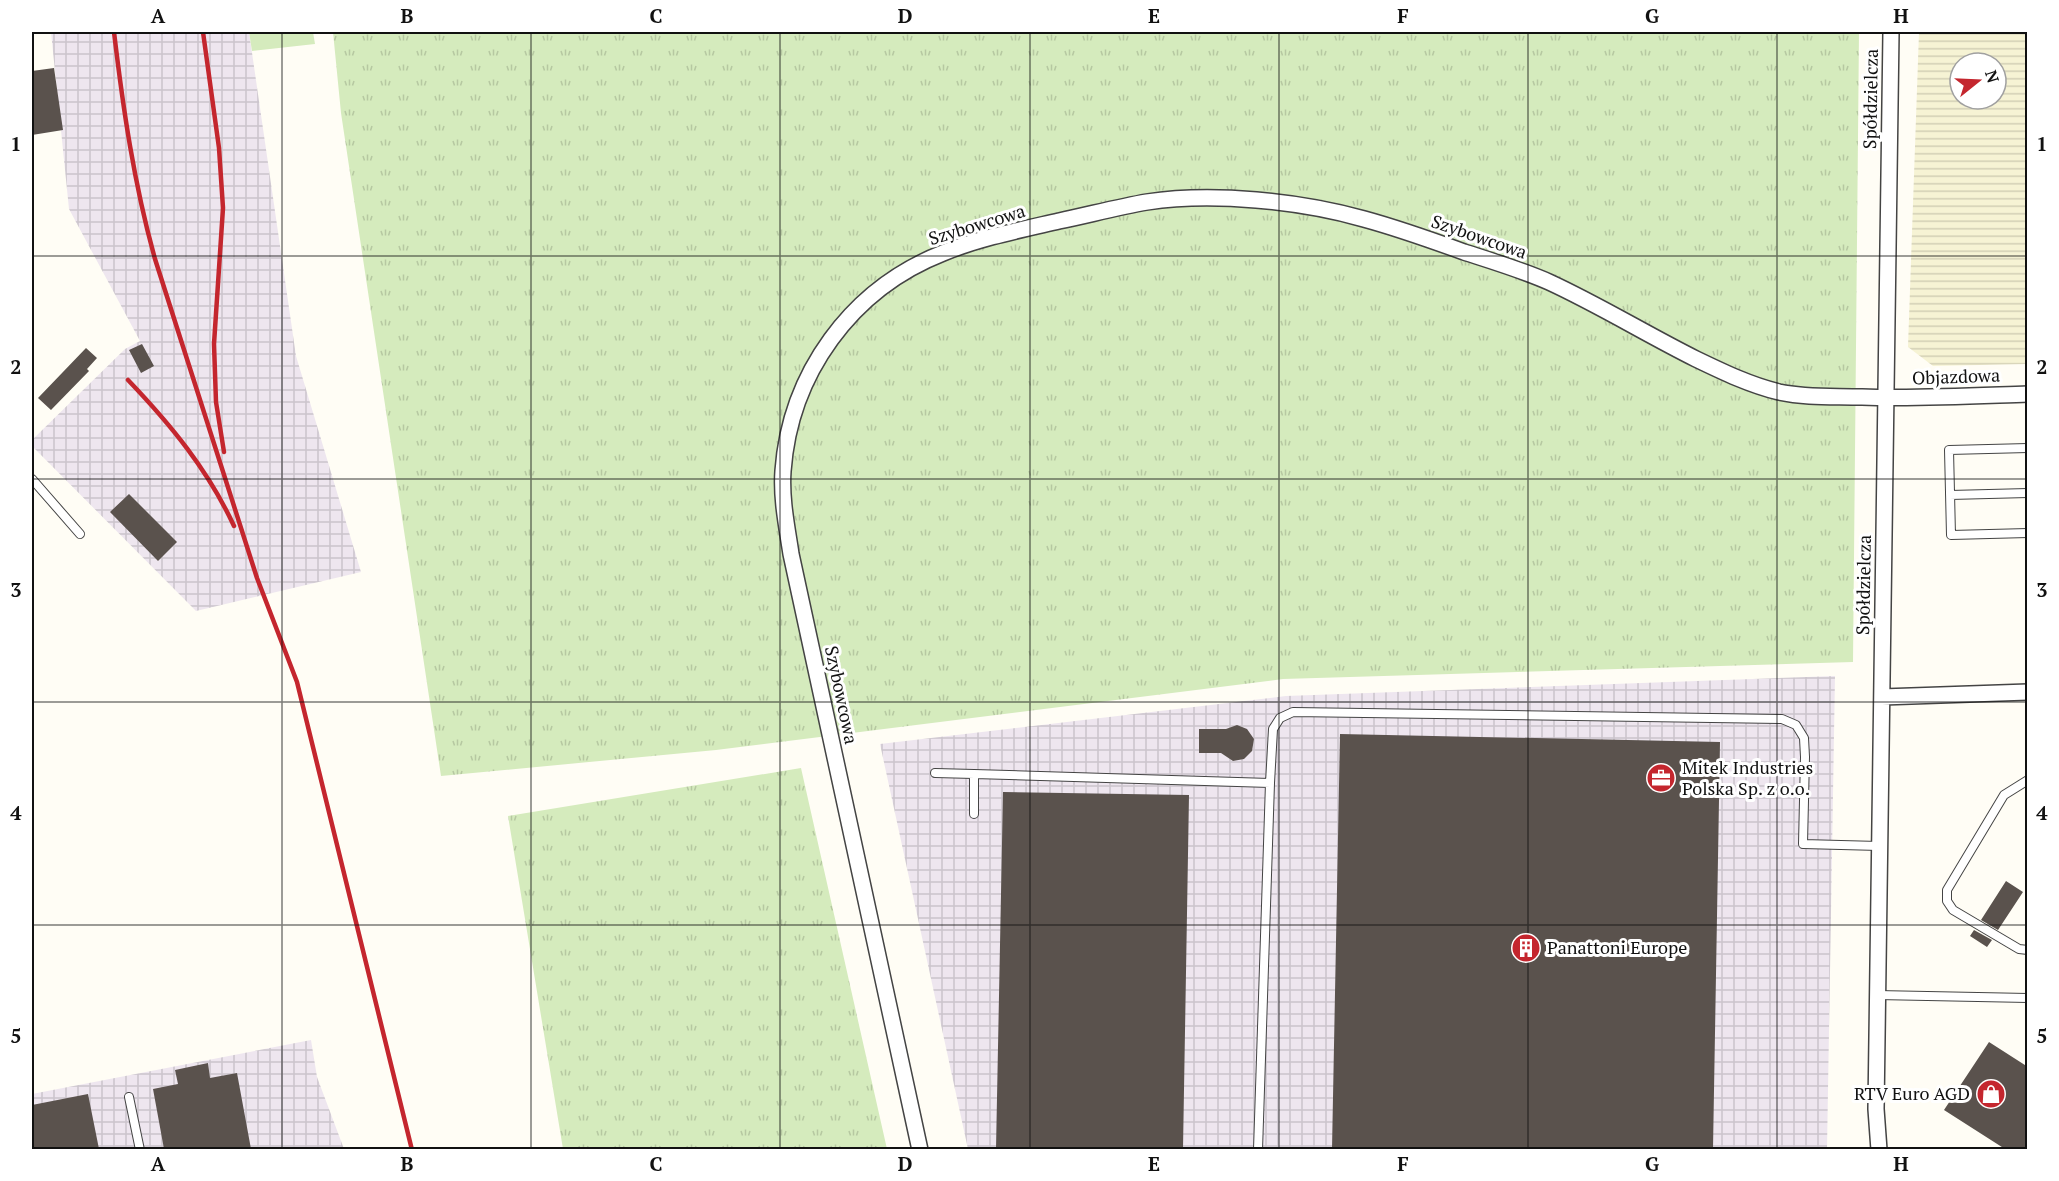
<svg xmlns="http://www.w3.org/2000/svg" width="2059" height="1181" font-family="'PT Serif',serif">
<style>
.industrial{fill:url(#industrial-grid)}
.farmland{fill:url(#farmland-rules);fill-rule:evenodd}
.grass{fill:url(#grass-tufts)}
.park{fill:#d5ebbd}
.building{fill:#5a524d}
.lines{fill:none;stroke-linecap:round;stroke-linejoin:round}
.service-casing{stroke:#444;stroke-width:10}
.minor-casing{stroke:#444;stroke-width:18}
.service{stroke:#fff;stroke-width:8}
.minor{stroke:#fff;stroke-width:15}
.rail{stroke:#c4262e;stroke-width:4.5}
.grid{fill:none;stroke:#111;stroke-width:1.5;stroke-opacity:0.55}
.labels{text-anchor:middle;stroke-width:6;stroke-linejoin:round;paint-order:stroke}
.street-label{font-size:18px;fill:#111;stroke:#fff}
.poi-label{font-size:18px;fill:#111;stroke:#fff;text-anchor:start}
.neatline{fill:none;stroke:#111;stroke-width:2}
.grid-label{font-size:20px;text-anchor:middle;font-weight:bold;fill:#111}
</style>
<defs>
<pattern id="industrial-grid" width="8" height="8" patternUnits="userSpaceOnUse" patternTransform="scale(1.5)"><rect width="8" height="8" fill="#eee6ef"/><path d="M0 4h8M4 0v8" fill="none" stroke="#cbc4cc"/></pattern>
<pattern id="farmland-rules" width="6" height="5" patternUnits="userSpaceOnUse" patternTransform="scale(1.5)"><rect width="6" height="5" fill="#f6f3d4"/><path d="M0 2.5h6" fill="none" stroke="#d2cfb5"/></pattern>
<pattern id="grass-tufts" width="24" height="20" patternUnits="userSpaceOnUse" patternTransform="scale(1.5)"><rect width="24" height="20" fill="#d5ebbd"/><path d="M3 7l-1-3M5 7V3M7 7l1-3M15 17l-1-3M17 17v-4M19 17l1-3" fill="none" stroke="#b6c8a1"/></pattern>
</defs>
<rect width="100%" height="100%" fill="#fffdf5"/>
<path class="industrial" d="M51,32H249L296,356L361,572L196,611L32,446V440L125,349L140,341L69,209Z
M1835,676L1827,1149H968L880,744L1286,696Z
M311,1040L317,1077L344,1149L32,1150V1094Z"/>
<path class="farmland" d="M1919,32H2027V364L1933,366L1908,347ZM1960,63H1996V99H1960Z"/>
<path class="grass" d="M333,32H1859L1853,662L1283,679L716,750L441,776L341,113Z
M801,768L887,1149H563L508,816Z"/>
<path class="park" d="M249,32H313L315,44L252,51Z"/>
<path class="building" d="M54,68L63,130L32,135V71Z
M142,344L154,366L141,373L129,350Z
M86,348L97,358L87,369L89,371L51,410L38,398Z
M129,494L177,542L158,561L110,512Z
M1237,725L1247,729L1254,739L1252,751L1244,759L1233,761L1221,753H1199V729H1226Z
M1340,734L1720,742L1713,1149H1332Z
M1003,792L1189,795L1183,1149H996Z
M2006,881L2023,892L1998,930L1981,920Z
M1974,930L1992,940L1987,947L1970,936Z
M1989,1042L2028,1067V1149H2005L1944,1110Z
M208,1063L210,1078L237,1073L251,1149H164L153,1089L178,1084L175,1070Z
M88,1094L99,1149H32V1105Z"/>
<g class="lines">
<g class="service-casing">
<path id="service" d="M2028,448L1949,450L1951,535L2028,533
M32,479L80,534
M1950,495L2028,493
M935,773L974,774
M2028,780L2004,795L1947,890V901L1953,910L2019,949L2028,950
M974,814V774L1270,783
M1877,995L2028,998
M129,1097L140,1150
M1258,1150L1270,783L1273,729L1280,718L1293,712L1782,719L1796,725L1804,738L1805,757L1803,844L1879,846"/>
</g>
<g class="minor-casing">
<path id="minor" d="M1882,697L2028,692
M920,1150L791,554C787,527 781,499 783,471C790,374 851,289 943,253C980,238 1020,230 1059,221C1088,215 1118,207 1147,202C1213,192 1300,201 1364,219C1397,228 1431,240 1464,252C1492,261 1522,270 1549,282C1599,305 1646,334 1696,359C1723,372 1750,385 1779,392C1807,398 1834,396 1862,397C1917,399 1972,396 2028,394
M1879,1150L1876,1109L1891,32"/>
</g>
<use href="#service" class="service"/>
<use href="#minor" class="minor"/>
<path class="rail" d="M114,32C123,108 134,184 155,259L257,578L297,682L412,1150
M203,32L219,148L223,208L214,344L216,402L224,452
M128,380C171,425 208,470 234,526"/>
</g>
<path class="grid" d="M282,32V1150M531,32V1150M780,32V1150M1030,32V1150M1279,32V1150M1528,32V1150M1777,32V1150M32,256H2028M32,479H2028M32,702H2028M32,925H2028"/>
<defs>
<g id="office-disc" transform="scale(1.5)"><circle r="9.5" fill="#c4262e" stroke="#fff"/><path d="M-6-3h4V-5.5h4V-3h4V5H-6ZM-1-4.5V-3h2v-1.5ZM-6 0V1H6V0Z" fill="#fff"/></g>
<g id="building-disc" transform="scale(1.5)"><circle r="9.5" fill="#c4262e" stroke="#fff"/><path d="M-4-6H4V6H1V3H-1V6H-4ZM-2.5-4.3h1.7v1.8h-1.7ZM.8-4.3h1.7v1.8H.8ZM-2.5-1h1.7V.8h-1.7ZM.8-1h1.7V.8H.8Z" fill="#fff"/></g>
<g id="shop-disc" transform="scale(1.5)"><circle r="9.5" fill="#c4262e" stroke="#fff"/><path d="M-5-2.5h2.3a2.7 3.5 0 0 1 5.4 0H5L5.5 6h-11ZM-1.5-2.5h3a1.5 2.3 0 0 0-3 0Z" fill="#fff"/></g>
</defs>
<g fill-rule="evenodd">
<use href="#office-disc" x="1661" y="778"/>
<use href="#building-disc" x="1526" y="948"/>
<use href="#shop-disc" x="1991" y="1094"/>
</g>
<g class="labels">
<g class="street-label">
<text transform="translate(1871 99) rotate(-89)" y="6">Spółdzielcza</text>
<text transform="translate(977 225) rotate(-17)" y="6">Szybowcowa</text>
<text transform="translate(1479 237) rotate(19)" y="6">Szybowcowa</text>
<text transform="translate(1956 377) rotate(-2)" y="6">Objazdowa</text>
<text transform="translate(1864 585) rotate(-89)" y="6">Spółdzielcza</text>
<text transform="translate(841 695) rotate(78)" y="6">Szybowcowa</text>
</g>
<g class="poi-label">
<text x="1682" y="774">Mitek Industries<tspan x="1682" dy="21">Polska Sp. z o.o.</tspan></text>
<text x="1547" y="954">Panattoni Europe</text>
<text x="1970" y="1100" text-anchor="end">RTV Euro AGD</text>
</g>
</g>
<rect width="2059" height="1181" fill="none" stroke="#ffffff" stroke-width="66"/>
<g transform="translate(1978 81) rotate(72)"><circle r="28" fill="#ffffff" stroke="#a0a0a0" stroke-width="1.5"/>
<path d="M0-4.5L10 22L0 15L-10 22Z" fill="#c4262e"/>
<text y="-9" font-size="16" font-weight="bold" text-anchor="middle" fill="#111111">N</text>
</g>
<rect x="33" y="33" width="1993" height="1115" class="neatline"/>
<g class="grid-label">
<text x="158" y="23">A</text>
<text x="407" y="23">B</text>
<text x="656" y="23">C</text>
<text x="905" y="23">D</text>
<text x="1154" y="23">E</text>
<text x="1403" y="23">F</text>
<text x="1652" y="23">G</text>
<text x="1901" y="23">H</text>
<text x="16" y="151">1</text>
<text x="2042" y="151">1</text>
<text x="16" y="374">2</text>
<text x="2042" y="374">2</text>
<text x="16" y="597">3</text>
<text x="2042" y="597">3</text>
<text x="16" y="820">4</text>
<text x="2042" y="820">4</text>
<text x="16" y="1043">5</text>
<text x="2042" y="1043">5</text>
<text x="158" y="1171">A</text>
<text x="407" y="1171">B</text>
<text x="656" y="1171">C</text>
<text x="905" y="1171">D</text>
<text x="1154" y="1171">E</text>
<text x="1403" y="1171">F</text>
<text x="1652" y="1171">G</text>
<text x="1901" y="1171">H</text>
</g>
</svg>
